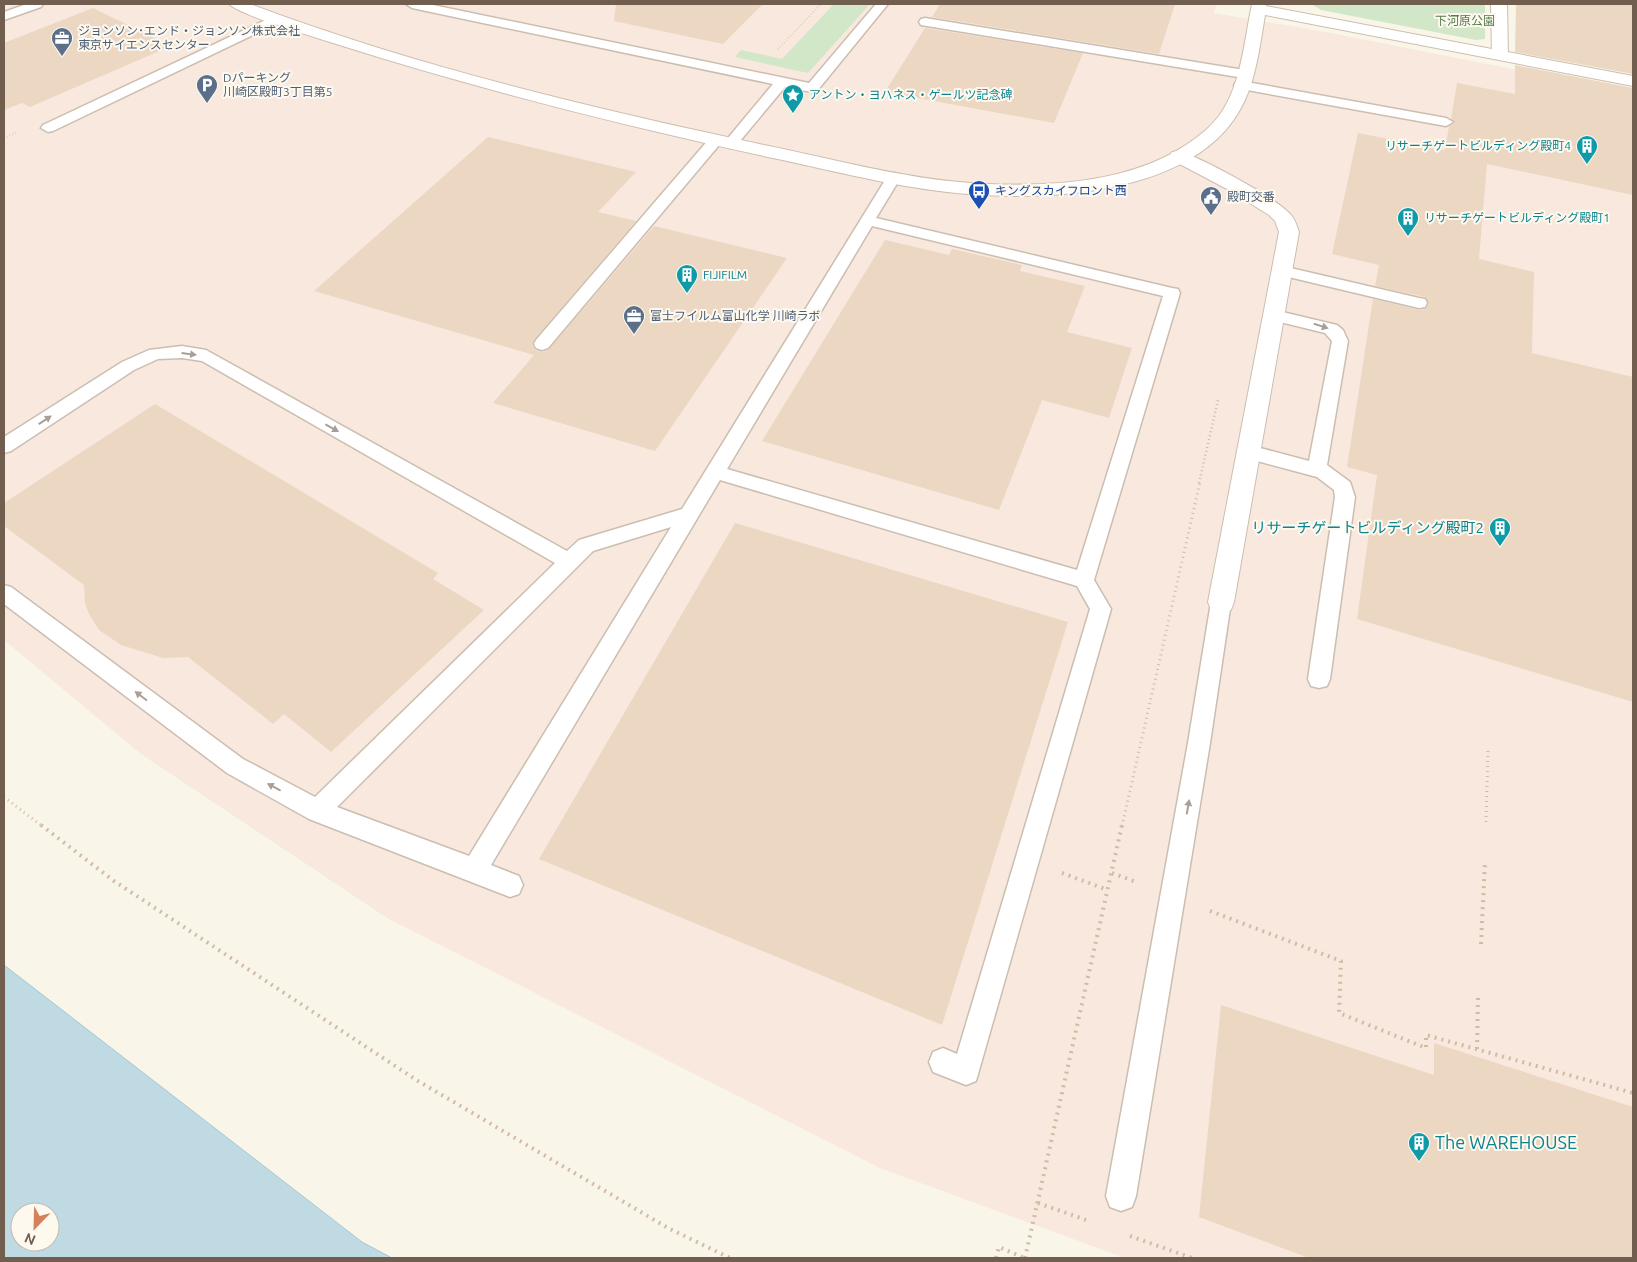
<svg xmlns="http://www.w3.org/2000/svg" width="1637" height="1262" font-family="Ubuntu,'Noto Sans JP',sans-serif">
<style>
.commercial{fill:#f9e8de}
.green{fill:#d2e6c8}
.water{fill:#bfdae2;stroke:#a7c8d2;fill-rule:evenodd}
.building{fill:#ecd7c3}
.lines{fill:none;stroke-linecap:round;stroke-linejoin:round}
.lane-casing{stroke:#cbbeb0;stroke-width:3}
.street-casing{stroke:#cbbeb0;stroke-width:2}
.secondary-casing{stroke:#cdbeae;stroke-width:2}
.path-far3{stroke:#d1bba6;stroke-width:2;stroke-dasharray:0.5 2.5;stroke-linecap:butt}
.path-far2{stroke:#d1bba6;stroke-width:2.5;stroke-dasharray:1 3;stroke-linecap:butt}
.path-far1{stroke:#d1bba6;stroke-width:3;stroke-dasharray:1 4;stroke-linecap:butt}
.path{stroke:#d1bba6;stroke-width:4;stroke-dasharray:2 5;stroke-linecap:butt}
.lane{fill:#fff;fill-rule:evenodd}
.street{fill:#fff;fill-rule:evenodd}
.secondary{fill:#fff;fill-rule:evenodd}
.oneway{fill:#aa9e95}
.labels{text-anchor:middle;stroke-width:4;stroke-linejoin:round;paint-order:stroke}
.far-park-label{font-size:12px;fill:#557b4c;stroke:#fdf9ef}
.far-service-label{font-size:12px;fill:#4e5e75;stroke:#fdf9ef;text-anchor:start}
.far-culture-label{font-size:12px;fill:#0d838f;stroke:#fdf9ef;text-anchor:start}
.far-transit-label{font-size:12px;fill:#164399;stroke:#fdf9ef;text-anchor:start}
.culture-label{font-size:15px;fill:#0d838f;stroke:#fdf9ef;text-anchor:end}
.near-culture-label{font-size:18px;fill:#0d838f;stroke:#fdf9ef;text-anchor:start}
</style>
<rect width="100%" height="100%" fill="#faf5e9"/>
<path class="commercial" d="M4,4H1217L1214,13L1331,33L1633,93V1258H1125L880,1168L387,918L141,754L4,640Z"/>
<path class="green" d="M834,4H870L808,73L735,57L741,50L782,59Z
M1311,4H1485V39L1476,40L1321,10Z"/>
<path class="water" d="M4,965L362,1242L392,1258H4ZM20,1212H50V1242H20Z"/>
<path class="building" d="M616,4H763L723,44L614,21Z
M940,4H1175L1159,54L932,17Z
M1516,4H1633V74L1515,52Z
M93,8L171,46L30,107L22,103L4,110V43Z
M925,28L1083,53L1054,123L885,92Z
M1515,65L1633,88V195L1487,164L1479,259L1534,272L1532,353L1633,377V702L1357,619L1377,475L1347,467L1373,299L1419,310L1425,309L1429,304L1425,297L1375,286L1379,265L1332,254L1358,133L1445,150L1449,126L1455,123L1451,119L1457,83L1515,94Z
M488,137L636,172L598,212L636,221L535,339L532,345L535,350L543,352L549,349L654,226L787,258L655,451L493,403L534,355L314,291Z
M885,240L949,255L952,249L1022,265L1020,271L1085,286L1067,332L1132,348L1109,418L1042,400L999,510L762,441Z
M155,404L438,573L433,579L484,610L331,752L284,714L273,724L188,657L163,658L121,645L99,630L89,614L85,603L84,585L4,526V503Z
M735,523L1068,622L942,1025L539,859Z
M1221,1005L1434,1075V1043L1633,1107V1258H1309L1199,1217Z"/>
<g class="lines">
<g class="lane-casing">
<path id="lane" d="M27,4H43L41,7L4,20V12Z
M406,4H428L809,83L876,4H888L817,91L812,92L785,87L735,147L730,148L723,144L773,84L412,8Z
M276,15L280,16L282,19L280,22L53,131L48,132L41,128L43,125Z
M925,18L1244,70L1250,74L1244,78L921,25L919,22L921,19Z
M1241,81L1446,118L1453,122L1446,126L1236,88L1234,85L1236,82Z
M715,137L722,141L720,144L548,348L542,350L536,348L534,344L536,340L710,138Z
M894,173L899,174L901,177L876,218L1172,288L1178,289L1180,293L1094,580L1111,609L976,1081L966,1085L933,1072L929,1062L933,1052L943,1048L957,1054L1090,609L1077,586L720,480L491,865L519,876L523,885L519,894L510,897L309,819L227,773L4,604V585L11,587L243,759L315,797L555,563L202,361L182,358L158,359L134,370L11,451L4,453V437L122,362L149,350L182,346L206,350L567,551L579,540L682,509L887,177L889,174ZM872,226L1163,296L1077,570L727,469ZM671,527L469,856L337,807L593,551Z
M1282,266L1419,298L1425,299L1427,303L1425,307L1419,308L1276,274L1274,271L1276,268Z
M1274,310L1337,325L1343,330L1348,341L1327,465L1350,482L1355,497L1330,679L1327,686L1319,688L1311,686L1308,679L1335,497L1334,490L1317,477L1242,457L1240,452L1242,447L1249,445L1309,461L1332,341L1325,333L1268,319L1266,315L1268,311Z
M1221,594L1228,596L1231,602L1210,743L1136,1196L1132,1207L1121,1211L1110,1207L1106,1196L1188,743L1211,602L1214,596Z"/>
</g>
<g class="street-casing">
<path id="street" d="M1491,4H1507L1508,56L1506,59H1494L1492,56Z
M1178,151C1199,156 1276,198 1290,214C1295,219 1297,226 1299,232L1234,602L1231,610L1221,613L1211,610L1208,602L1279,232L1275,221L1269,215L1227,189L1172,160L1169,156L1172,152Z"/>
</g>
<g class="secondary-casing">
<path id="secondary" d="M229,4H250C418,67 594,109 769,146C841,161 913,181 987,184C1061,187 1149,181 1207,129C1241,99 1243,46 1252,4H1266V6L1633,76V86L1265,15C1255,78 1250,123 1190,159C1134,192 1050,199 986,195C913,192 844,173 773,158C624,126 478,89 333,43C312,36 242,16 229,4Z"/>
</g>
<path class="path-far3" d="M778,49L820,5L813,4
M4,138L17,132"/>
<path class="path-far2" d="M1199,483L1218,400"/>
<path class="path-far1" d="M4,797L42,826
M1486,822L1488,750
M1122,826L1200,482"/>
<path class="path" d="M41,825L114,881L418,1081L668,1228L730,1258
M1062,873L1108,890
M1112,873L1136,882
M1210,911L1341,961L1339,1013L1426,1048V1035L1633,1093
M1481,944L1485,862
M1477,1049L1478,997
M1038,1203L1089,1221
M1130,1236L1192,1258
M996,1258L999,1247L1024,1258
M1025,1258L1122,825"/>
<use href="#lane" class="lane"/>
<use href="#street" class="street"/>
<use href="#secondary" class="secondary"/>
</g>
<defs><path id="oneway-solid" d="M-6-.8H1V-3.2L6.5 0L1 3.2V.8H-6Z" transform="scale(1.25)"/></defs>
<g class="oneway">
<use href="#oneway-solid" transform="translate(1321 326) rotate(17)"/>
<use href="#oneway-solid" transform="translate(189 354) rotate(7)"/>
<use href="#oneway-solid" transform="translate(45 420) rotate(-33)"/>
<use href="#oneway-solid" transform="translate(332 428) rotate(29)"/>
<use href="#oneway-solid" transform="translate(141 696) rotate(-143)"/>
<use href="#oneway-solid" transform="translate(274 787) rotate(-152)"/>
<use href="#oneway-solid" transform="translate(1188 807) rotate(-80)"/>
</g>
<defs>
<g id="office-pin" transform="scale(1.125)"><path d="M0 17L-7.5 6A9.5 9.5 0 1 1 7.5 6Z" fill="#5c6f8a" stroke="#fdf9ef"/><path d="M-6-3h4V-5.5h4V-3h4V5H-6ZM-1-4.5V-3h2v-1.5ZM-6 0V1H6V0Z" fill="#fff"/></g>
<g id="parking-pin" transform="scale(1.125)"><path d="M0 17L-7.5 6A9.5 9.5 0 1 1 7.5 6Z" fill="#5c6f8a" stroke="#fdf9ef"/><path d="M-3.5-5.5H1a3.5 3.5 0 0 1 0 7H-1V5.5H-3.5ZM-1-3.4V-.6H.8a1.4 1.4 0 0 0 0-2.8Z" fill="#fff"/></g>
<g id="sight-pin" transform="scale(1.125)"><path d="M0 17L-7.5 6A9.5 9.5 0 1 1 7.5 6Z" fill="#0f9aa8" stroke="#fdf9ef"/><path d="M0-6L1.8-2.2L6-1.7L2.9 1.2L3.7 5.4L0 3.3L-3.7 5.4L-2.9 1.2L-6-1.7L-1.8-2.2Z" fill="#fff"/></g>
<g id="building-pin" transform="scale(1.125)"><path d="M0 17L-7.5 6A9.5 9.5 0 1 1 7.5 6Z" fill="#0f9aa8" stroke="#fdf9ef"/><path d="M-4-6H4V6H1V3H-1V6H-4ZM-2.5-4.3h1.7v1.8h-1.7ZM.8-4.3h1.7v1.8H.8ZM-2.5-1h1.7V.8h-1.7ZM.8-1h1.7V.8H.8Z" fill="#fff"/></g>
<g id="bus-pin" transform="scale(1.125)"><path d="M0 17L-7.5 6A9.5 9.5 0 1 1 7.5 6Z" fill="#1a4fb4" stroke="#fdf9ef"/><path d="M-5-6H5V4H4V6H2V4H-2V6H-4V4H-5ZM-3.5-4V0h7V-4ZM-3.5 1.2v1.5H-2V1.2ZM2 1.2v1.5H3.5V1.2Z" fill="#fff"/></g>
<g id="civic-pin" transform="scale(1.125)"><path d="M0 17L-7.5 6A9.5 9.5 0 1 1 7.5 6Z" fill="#5c6f8a" stroke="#fdf9ef"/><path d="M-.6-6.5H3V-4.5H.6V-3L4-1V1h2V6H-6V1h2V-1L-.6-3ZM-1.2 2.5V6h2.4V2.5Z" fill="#fff"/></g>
</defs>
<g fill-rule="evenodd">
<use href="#office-pin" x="62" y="38"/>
<use href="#parking-pin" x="207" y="85"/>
<use href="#sight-pin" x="793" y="95"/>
<use href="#building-pin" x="1587" y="146"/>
<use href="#bus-pin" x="979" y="191"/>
<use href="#civic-pin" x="1211" y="197"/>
<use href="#building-pin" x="1408" y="218"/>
<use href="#building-pin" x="687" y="275"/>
<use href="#office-pin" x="634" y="316"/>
<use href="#building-pin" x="1500" y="528"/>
<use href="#building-pin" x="1419" y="1143"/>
</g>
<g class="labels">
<g class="far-park-label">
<text x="1465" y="25">下河原公園</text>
</g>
<g class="far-service-label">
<text x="78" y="35">ジョンソン･エンド・ジョンソン株式会社<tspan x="78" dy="14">東京サイエンスセンター</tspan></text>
<text x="223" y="82">Dパーキング<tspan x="223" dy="14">川崎区殿町3丁目第5</tspan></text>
<text x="1227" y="201">殿町交番</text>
<text x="650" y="320">富士フイルム富山化学 川崎ラボ</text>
</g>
<g class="far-culture-label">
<text x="809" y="99">アントン・ヨハネス・ゲールツ記念碑</text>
<text x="1571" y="150" text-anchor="end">リサーチゲートビルディング殿町4</text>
<text x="1424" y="222">リサーチゲートビルディング殿町1</text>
<text x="703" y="279">FIJIFILM</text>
</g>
<g class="far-transit-label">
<text x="995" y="195">キングスカイフロント西</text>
</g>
<g class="culture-label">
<text x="1484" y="533">リサーチゲートビルディング殿町2</text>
</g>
<g class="near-culture-label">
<text x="1435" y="1149">The WAREHOUSE</text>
</g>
</g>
<rect width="1637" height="1262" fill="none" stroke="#715e4f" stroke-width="10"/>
<g transform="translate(35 1227) rotate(203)"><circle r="24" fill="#fdf9ef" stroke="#c5bbaf"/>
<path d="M0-4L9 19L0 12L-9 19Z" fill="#d5815c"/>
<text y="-8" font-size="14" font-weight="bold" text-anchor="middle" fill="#715e4f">N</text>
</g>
</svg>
